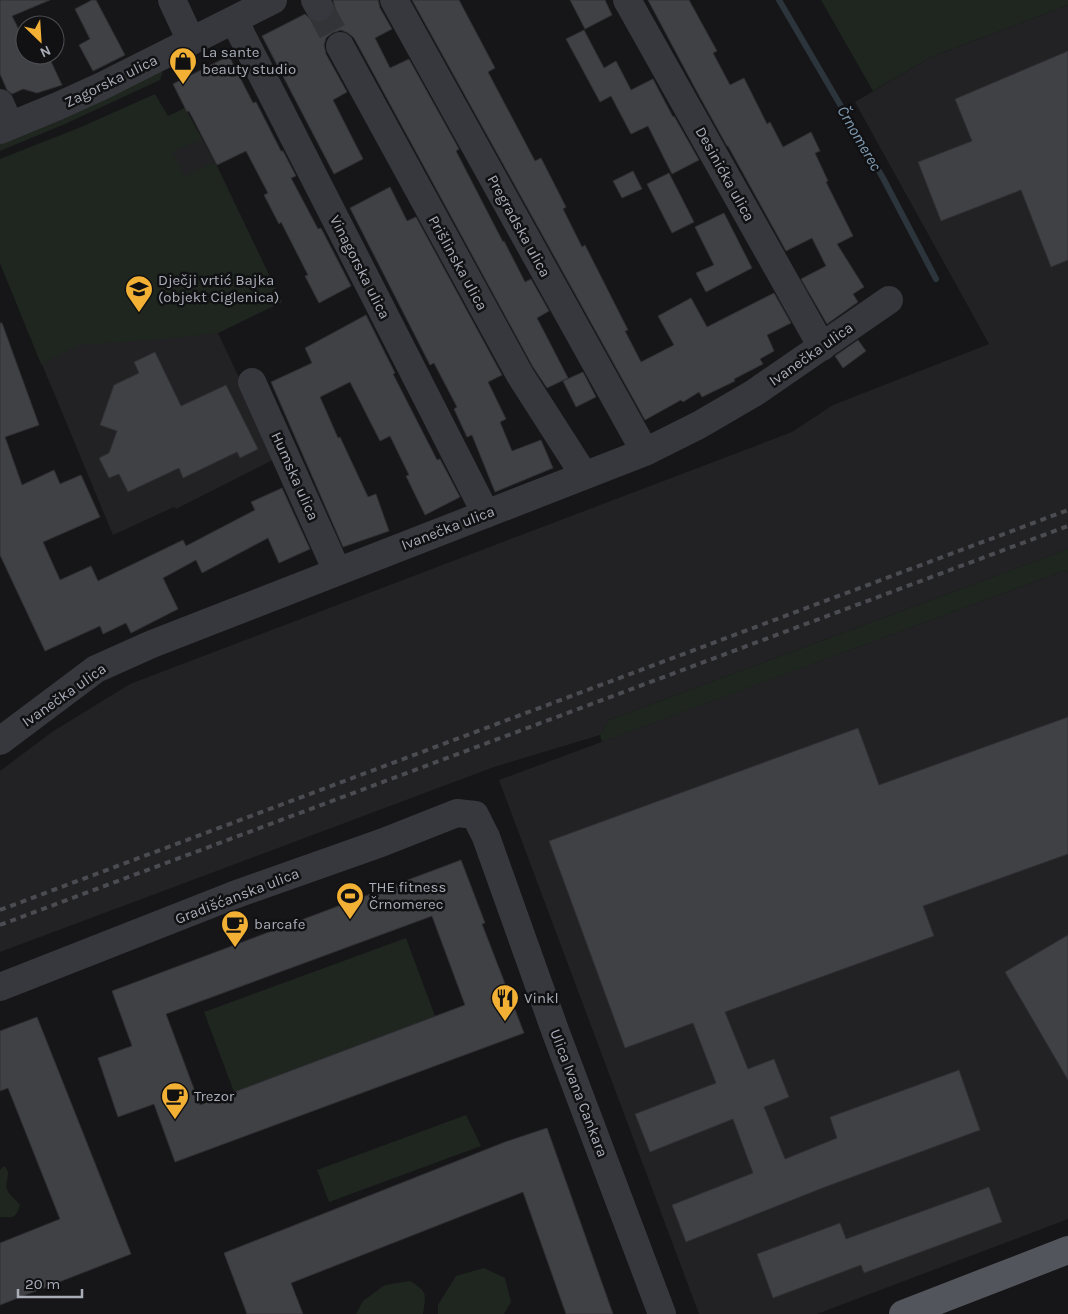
<svg xmlns="http://www.w3.org/2000/svg" width="1068" height="1314" font-family="Karla,sans-serif">
<style>
.built{fill:#222225}
.green{fill:#1e261f}
.lines{fill:none;stroke-linecap:round;stroke-linejoin:round}
.stream{stroke:#2c353c;stroke-width:6}
.building{fill:#404145;stroke:#303034;fill-rule:evenodd}
.minor-tunnel{stroke:#333438;stroke-width:28;stroke-dasharray:28 14;stroke-linecap:butt}
.minor{stroke:#37383d;stroke-width:28}
.major{stroke:#53555c;stroke-width:28}
.rail{stroke:#4a4c52;stroke-width:4;stroke-dasharray:6 5;stroke-linecap:butt}
.labels{text-anchor:middle;stroke-width:5;stroke-linejoin:round;paint-order:stroke}
.poi-label{font-size:15px;fill:#a8adb8;stroke:#111113;text-anchor:start}
.street-label{font-size:15px;fill:#a8adb8;stroke:#111113}
.water-label{font-size:16px;font-style:italic;fill:#7f9bb3;stroke:#111113}
</style>
<rect width="100%" height="100%" fill="#161618"/>
<path class="built" d="M1068,5V549L609,720L600,735L494,767L0,952V771L52,732L130,684L792,432L833,405L989,344L855,102L931,57Z
M185,108L215,162L282,302L218,333L277,458L176,509L174,507L113,535L0,263L176,113Z
M1066,570L1068,573V1219L817,1314H699L499,780Z"/>
<path class="green" d="M821,0H1068V5L931,57L873,91Z
M163,71L160,80L65,124L0,151V143L76,113Z
M155,94L168,116L185,108L202,139L173,152L184,176L215,162L282,302L218,333L163,339L79,345L41,364L0,263V159L81,127Z
M1068,549V573L1066,570L602,742L600,735L609,720Z
M406,938L435,1016L234,1092L204,1012Z
M466,1115L481,1146L329,1202L317,1170Z
M4,1166C13,1174 4,1179 7,1189C9,1196 16,1199 20,1205C15,1220 13,1217 0,1217V1170Z
M484,1268L505,1278L511,1302L504,1314H438V1305L456,1276Z
M410,1281C428,1292 426,1294 423,1314H356L363,1301L385,1285Z"/>
<g class="lines">
<path class="stream" d="M779,0L883,178L936,279"/>
</g>
<path class="building" d="M0,0H50L12,16L25,42V55H48L62,85L37,93L23,89L12,94L7,90L0,74Z
M92,0H96L125,55L93,71L79,45L90,39L75,9Z
M333,0H378L380,8L392,29L375,38L390,68L409,59L459,149L456,151L503,242L504,241L525,282L531,279L549,311L537,318L568,378L547,388L533,367L354,38L348,33L341,30L332,33L326,38L324,45L326,54L347,92L333,100L363,159L334,174L262,36L305,14L312,21L318,23L326,21L333,14L335,8Z
M412,0H459L495,68L488,72L535,161L541,158L566,207L563,209L582,247L585,245L628,330L625,331L641,362L674,345L658,316L691,298L707,327L774,293L791,323L767,335L774,351L760,359L763,364L734,379L735,381L702,397L699,392L683,402L681,400L645,420Z
M570,0H605L612,15L585,29Z
M648,0H689L717,51L713,53L730,85L744,78L767,124L770,122L783,147L811,132L820,151L815,153L828,181L826,182L853,236L837,244L864,287L853,294L858,302L827,324L801,279L826,266L812,238L786,251L728,146H727L696,90Z
M584,30L604,68L616,61L631,90L653,79L673,117L674,116L699,160L672,174L648,126L631,134L611,96L600,102L566,39Z
M1068,51V260L1051,267L1021,190L941,221L918,162L972,141L955,99Z
M229,56L253,103L256,102L281,151H283L296,176L291,178L318,229L321,228L351,286L319,303L305,276L308,275L281,222L279,224L264,195L268,193L246,151L217,165L189,111L187,112L173,84Z
M633,171L642,189L622,198L613,181Z
M669,173L694,222L672,233L647,184Z
M390,187L407,221L416,217L502,375L488,382L506,419L500,422L512,451L541,440L553,468L495,492L472,435L467,437L454,409L457,407L434,363L430,365L350,208Z
M724,213L752,268L706,292L696,273L714,265L695,227Z
M366,315L395,373L393,374L437,460L440,459L460,497L425,515L406,476L409,475L390,436L380,441L350,382L320,397L338,438L340,437L368,497L376,494L389,531L343,547L271,382L312,363L305,348Z
M0,323H2L39,425L5,437L22,485L54,470L60,484L81,475L100,517L43,542L60,580L91,566L98,581L183,540L186,546L255,510L251,502L282,488L310,549L279,563L268,538L202,573L196,560L163,578L178,609L131,633L126,623L103,634L100,626L45,651L0,555Z
M858,340L866,351L843,368L835,356Z
M155,352L181,406L226,385L258,449L240,458L237,452L183,478L179,468L128,492L119,474L109,478L99,458L109,453L117,431L100,425L114,385L139,373L134,362Z
M583,372L596,397L576,407L563,381Z
M1068,717V854L923,906L934,936L725,1012L748,1069L774,1059L789,1097L764,1107L785,1159L837,1138L830,1117L959,1070L980,1130L825,1187L686,1242L672,1205L753,1173L733,1119L650,1152L635,1114L716,1083L693,1023L625,1048L549,841L858,728L879,785Z
M461,860L485,923L482,924L524,1033L175,1162L154,1104L118,1117L98,1058L132,1046L112,991ZM432,916L465,1005L200,1105L166,1014Z
M1068,935V1080L1005,972Z
M37,1017L131,1254L0,1305V1243L60,1219L8,1088L0,1091V1031Z
M547,1128L613,1314H566L523,1192L291,1283L303,1314H247L224,1253L505,1142Z
M989,1187L1002,1222L864,1273L861,1265L773,1298L757,1254L840,1223L846,1239Z"/>
<g class="lines">
<path class="minor-tunnel" d="M319,7L340,46"/>
<path class="minor" d="M172,0L191,41
M315,0L319,7
M394,0L645,452
M627,0L822,347
M234,20L486,514
M340,46L520,375L584,475
M0,103L10,126
M0,130L58,106L102,86L273,0
M252,382L337,571
M0,741L96,669L152,644L645,452L699,425L754,393L889,300
M0,987L234,895L381,843L457,813L475,815L486,837L556,1033L662,1314"/>
<path class="major" d="M903,1314L1068,1250"/>
<path class="rail" d="M0,910L1068,510
M0,925L1068,526"/>
</g>
<defs>
<g id="shop-pin" transform="scale(1.4375)"><path d="M0 17L-7.5 6A9.5 9.5 0 1 1 7.5 6Z" fill="#f2b134" stroke="#111113"/><path d="M-5-2.5h2.3a2.7 3.5 0 0 1 5.4 0H5L5.5 6h-11ZM-1.5-2.5h3a1.5 2.3 0 0 0-3 0Z" fill="#111"/></g>
<g id="school-pin" transform="scale(1.4375)"><path d="M0 17L-7.5 6A9.5 9.5 0 1 1 7.5 6Z" fill="#f2b134" stroke="#111113"/><path d="M0-5L7-2L0 1L-7-2ZM-4 1L0 2.5L4 1V4Q0 6-4 4Z" fill="#111"/></g>
<g id="stadium-pin" transform="scale(1.4375)"><path d="M0 17L-7.5 6A9.5 9.5 0 1 1 7.5 6Z" fill="#f2b134" stroke="#111113"/><path d="M0-5a6.5 5 0 1 0 0 10a6.5 5 0 1 0 0-10ZM-3.5-1.8h7v3.6h-7Z" fill="#111"/></g>
<g id="cafe-pin" transform="scale(1.4375)"><path d="M0 17L-7.5 6A9.5 9.5 0 1 1 7.5 6Z" fill="#f2b134" stroke="#111113"/><path d="M-5.5-4.5H6V0H3Q3 3.5 0 3.5H-2.5Q-5.5 3.5-5.5 0ZM3-3.2v2h1.7v-2ZM-6 4.5H4V6H-6Z" fill="#111"/></g>
<g id="restaurant-pin" transform="scale(1.4375)"><path d="M0 17L-7.5 6A9.5 9.5 0 1 1 7.5 6Z" fill="#f2b134" stroke="#111113"/><path d="M-5-6h1v4h1v-4h1v4h1v-4h1v5L-1.5 .5V6h-2V.5L-5-1ZM5-6V6H3V1.5H1.5Q1.5-4 5-6Z" fill="#111"/></g>
</defs>
<g fill-rule="evenodd">
<use href="#shop-pin" x="183" y="61"/>
<use href="#school-pin" x="139" y="289"/>
<use href="#stadium-pin" x="350" y="896"/>
<use href="#cafe-pin" x="235" y="924"/>
<use href="#restaurant-pin" x="505" y="998"/>
<use href="#cafe-pin" x="175" y="1096"/>
</g>
<g class="labels">
<g class="poi-label">
<text x="202" y="57">La sante<tspan x="202" dy="17">beauty studio</tspan></text>
<text x="158" y="285">Dječji vrtić Bajka<tspan x="158" dy="17">(objekt Ciglenica)</tspan></text>
<text x="369" y="892">THE fitness<tspan x="369" dy="17">Črnomerec</tspan></text>
<text x="254" y="929">barcafe</text>
<text x="524" y="1003">Vinkl</text>
<text x="194" y="1101">Trezor</text>
</g>
<g class="street-label">
<text transform="translate(111 81) rotate(-26)" y="5">Zagorska ulica</text>
<text transform="translate(725 174) rotate(61)" y="5">Desinićka ulica</text>
<text transform="translate(519 226) rotate(61)" y="5">Pregradska ulica</text>
<text transform="translate(458 263) rotate(61)" y="5">Prišlinska ulica</text>
<text transform="translate(360 267) rotate(63)" y="5">Vinagorska ulica</text>
<text transform="translate(811 354) rotate(-35)" y="5">Ivanečka ulica</text>
<text transform="translate(295 476) rotate(66)" y="5">Humska ulica</text>
<text transform="translate(448 528) rotate(-21)" y="5">Ivanečka ulica</text>
<text transform="translate(64 695) rotate(-35)" y="5">Ivanečka ulica</text>
<text transform="translate(237 896) rotate(-21)" y="5">Gradišćanska ulica</text>
<text transform="translate(579 1093) rotate(69)" y="5">Ulica Ivana Cankara</text>
</g>
<g class="water-label">
<text transform="translate(860 138) rotate(60)" y="6">Črnomerec</text>
</g>
</g>
<g transform="translate(40 40) rotate(155)"><circle r="24" fill="#111113" stroke="#4d4f55"/>
<path d="M0-4L9 19L0 12L-9 19Z" fill="#f2b134"/>
<text y="-8" font-size="14" font-weight="bold" text-anchor="middle" fill="#a8adb8">N</text>
</g>
<path d="M18 1289v8h64v-8" fill="none" stroke="#a8adb8" stroke-width="2.5"/>
<text x="25" y="1289" font-size="15" fill="#a8adb8" stroke="#111113" stroke-width="4" paint-order="stroke">20 m</text>
</svg>
